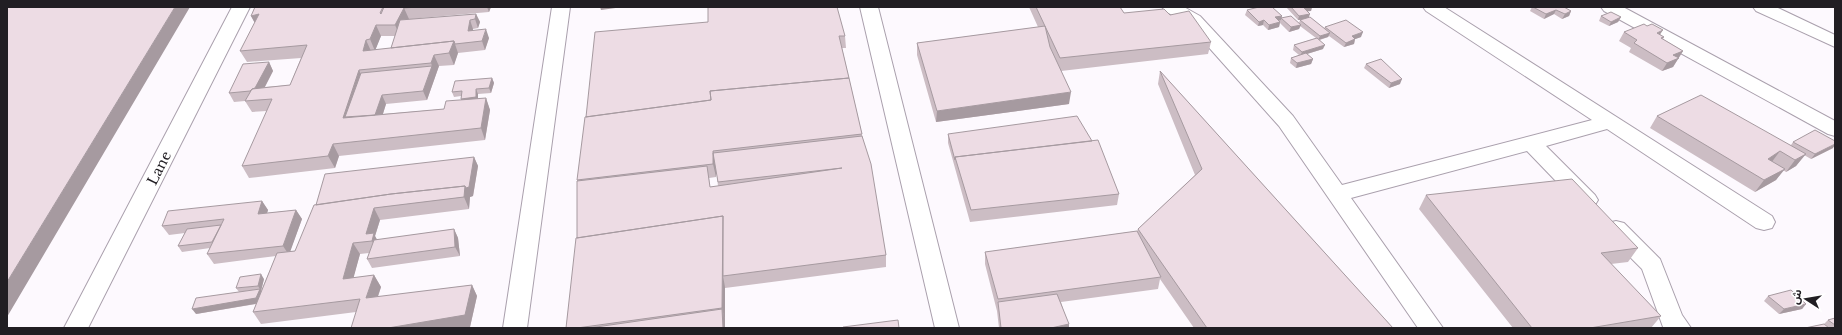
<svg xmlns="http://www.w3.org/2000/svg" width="1842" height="335" font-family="'Libre Baskerville','Noto Sans Arabic',serif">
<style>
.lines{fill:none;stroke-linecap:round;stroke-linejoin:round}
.street-casing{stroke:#aaa0ad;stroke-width:2}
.street{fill:#fff;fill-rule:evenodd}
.wall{fill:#ccbdc4;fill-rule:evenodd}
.shaded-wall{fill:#a69aa0}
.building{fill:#eddce4;stroke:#a69aa0}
.labels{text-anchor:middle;stroke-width:3.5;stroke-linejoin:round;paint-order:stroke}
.street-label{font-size:14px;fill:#211e23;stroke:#fff}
</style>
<rect width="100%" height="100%" fill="#fdf9fe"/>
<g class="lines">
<g class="street-casing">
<path id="street" d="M232,7H250L88,328H64Z
M552,7H570L527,328H503Z
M860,7H878L959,328H935Z
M1162,7H1184L1200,16L1293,116L1342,185L1592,120L1426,11L1423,7H1444L1772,216L1775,222L1772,228L1764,230L1756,228L1607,129L1546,146L1595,195L1598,200L1595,205L1587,208L1579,205L1527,151L1351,198L1443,328H1418L1279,126L1188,24L1165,11Z
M1601,7H1623L1835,121V136L1828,134L1604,11Z
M1753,7H1776L1835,35V47L1756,11Z
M1616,221L1624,223L1660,259L1682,315L1691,328L1663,327L1642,269L1608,235L1605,229L1608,223Z"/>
</g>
<use href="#street" class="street"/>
</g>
<path class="wall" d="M255,7H491L489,12L409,19L476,14L480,22L478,28L473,29V30L489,38L485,50L458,53L454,65L439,66L427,100L386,104L383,114L444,109L461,100V96L454,97L452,92L492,78L494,83L491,93L478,94V99L486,98L490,110L485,140L339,156L335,168L249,178L242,166L267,111L252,112L245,101L234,102L229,93L269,62L273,71L265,87L290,85L301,58L247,62L240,51L255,23L251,16ZM381,36H395L391,48L375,50Z
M1029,7H1120L1124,13L1170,15L1211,42L1208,54L1061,71L1069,104L936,122L917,55V43L1038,27Z
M1286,7H1312L1311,11H1307L1309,17L1324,28L1325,27L1361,37L1355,39L1354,44L1344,47L1329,36L1328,37L1320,40L1323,49L1307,54L1313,59L1311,64L1296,68L1290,63L1291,58L1299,55L1293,50L1294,45L1316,38L1300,26L1299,29L1289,32L1280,23L1279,27L1268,30L1263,25L1258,26L1245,15L1247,10L1282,16L1281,18L1299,23L1300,20H1298Z
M1532,7H1564L1571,11L1569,16L1562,19L1554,14L1544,19L1530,11Z
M1601,16L1621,17L1618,22L1609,26L1599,21Z
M708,22L845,36L846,48H842L862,134L886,255V267L725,288V287V328H566L577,238V180ZM716,169L718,186L710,187L709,178L716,177Z
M1624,32L1660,34L1664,37L1663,39L1683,51L1673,67L1662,71L1629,52L1631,48L1619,41Z
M1366,64L1400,84L1389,88L1364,68Z
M1160,71L1393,328H1194L1160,279L1158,289L1061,302L1069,328H999L997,311L985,264V252L1137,231L1138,229L1195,175L1158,84Z
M1657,116L1791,145L1793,142L1833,148L1811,159L1804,155L1796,166L1786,172L1783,170L1776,180L1755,192L1650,128Z
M948,134L1119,194L1117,205L970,222L948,143Z
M474,157L478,166L473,196L470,197L469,209L380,220L375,236L377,240L454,229L458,238L460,256L372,268L367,259L369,253L360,254L353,278L374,275L381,287L378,297L472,285L477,296L470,327L356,312L261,324L253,312L256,304L196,314L239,292L236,288L264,279L261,291L276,256L214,264L207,254L210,248L182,252L178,246L185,233L169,235L162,226L262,201L268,210L267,213L296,210L302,219L290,251H295L316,205Z
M1426,195L1638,248L1628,262L1611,264L1661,316L1651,328H1513L1419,209Z
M1768,296L1806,304L1802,309L1779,314L1764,301Z
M1835,318V328H1805L1824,324L1828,320Z"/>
<path class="shaded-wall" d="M175,7H190L7,317V282Z
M487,7H491L489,12Z
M600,7H623L601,10Z
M1303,7H1312L1311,11L1302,12Z
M404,8L409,19L400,36L395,25Z
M1556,10L1554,14L1544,19L1546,14Z
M1571,11L1569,16L1562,19L1565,14Z
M259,14L257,27L251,16Z
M476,14L480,22L478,28L475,19Z
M1310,14L1308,19L1298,20L1299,16Z
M1282,16L1281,20L1274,22L1275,17Z
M1621,17L1618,22L1609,26L1611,22Z
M470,20L473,29L471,39L468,31Z
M1264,20L1263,25L1258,26L1259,22Z
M1280,22L1279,27L1268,30L1269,25Z
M376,25L381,36L375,51L370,39Z
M1301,25L1299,29L1289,32L1291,27Z
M486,29L489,38L485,50L482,41Z
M1663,30L1657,39V33Z
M1363,32L1361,37L1350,41L1352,36Z
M1330,33L1328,37L1318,40L1320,36Z
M1355,39L1354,44L1344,47L1346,43Z
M366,40L371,51H363Z
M454,41L458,53L454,65L449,53Z
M1325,45L1323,49L1300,56L1302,52Z
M1683,51L1673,67L1662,71L1667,63L1673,55Z
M434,55L439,66L427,100L423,91L432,66L431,63Z
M1313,59L1311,64L1296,68L1297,63Z
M269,62L273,71L258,100L253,91Z
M359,70L365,82L352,120L343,118Z
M492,78L494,83L491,93L489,88Z
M1402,79L1400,84L1389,88L1391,83Z
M476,89L478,94V102L463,104L461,99Z
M1071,92L1069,104L936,122L937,111Z
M382,95L386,104L379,126L374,117Z
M486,98L490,110L485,140L481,128Z
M333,144L339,156L335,168L328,156Z
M1835,144V145L1833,148L1811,159L1815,154Z
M713,151L716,165V177L713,164Z
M1780,151L1771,163L1768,159Z
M1806,154L1796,166L1786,172L1795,160Z
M474,157L478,166L473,196L470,197L469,209L464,197L374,208L380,220L375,236L380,245L378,253L372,241L321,217Z
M1785,169L1776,180L1755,192L1764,180Z
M262,201L268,210L264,223L258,214Z
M296,210L302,219L289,255L283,246Z
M454,229L458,238L460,256L455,247Z
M723,230V276L725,287V321L722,308Z
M353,243L360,254L350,291L343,279Z
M261,274L264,279L261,291L258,286Z
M374,275L381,287L373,310L366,298Z
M472,285L477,296L470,327L465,328H388Z
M260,289L263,294L260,303L196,314L192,309Z
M1806,304L1802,309L1779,314L1784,309Z
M722,309L725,321V328H723Z
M1069,324V328H1051Z"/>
<path class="building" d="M7,7H175L7,282Z
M255,7H383L380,13L381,14L384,7H418L404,8L395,25H376L370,39L366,40L363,51L454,41L449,53L434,55L431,63L359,70L343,118L444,109L446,101L486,98L481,128L333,144L328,156L242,166L272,99L245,101L252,89L290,85L307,45L240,51L259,14L251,16Z
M708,7H837L845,36H839L849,78L710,91L711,100L586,117L595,32L708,22Z
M1036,7H1120L1124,13L1164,9L1170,15L1189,11L1211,42L1060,58Z
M1259,7H1272L1282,16L1275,17L1280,22L1269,25L1264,20L1259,22L1247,10Z
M1291,7H1306H1303L1310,14L1299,16Z
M1533,7H1564L1571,11L1565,14L1556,10L1546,14Z
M1611,12L1621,17L1611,22L1601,16Z
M476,14L475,19L470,20L468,31L486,29L482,41L455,44L454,41L391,48L400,20Z
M1291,16L1301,25L1291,27L1281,18Z
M1310,17L1330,33L1320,36L1300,20Z
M1346,20L1363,32L1352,36L1355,39L1346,43L1325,27Z
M1644,24L1647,26L1652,24L1663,30L1657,33L1664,37L1661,38L1683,51L1673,55L1679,58L1667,63L1634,43L1637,40L1624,32Z
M1045,26L1050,47L1071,92L937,111L917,43Z
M1317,38L1325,45L1302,52L1294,45Z
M1306,53L1313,59L1297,63L1291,58Z
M1381,59L1402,79L1391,83L1366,64Z
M269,62L255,88L252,89L250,91L229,93L243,64Z
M432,66L423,91L382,95L375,115L345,117L361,73Z
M1160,71L1393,328H1207L1138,229L1202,169Z
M492,78L489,88L476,89V97L461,99L462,91L452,92L455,81Z
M849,78L862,134L713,151V164L577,180L585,117L711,100L710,91Z
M1701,95L1806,154L1795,160L1780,151L1768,159L1785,169L1764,180L1657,116Z
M1077,116L1092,141L955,157V160L948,134Z
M1815,130L1835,141V144L1815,154L1793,142Z
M862,136L871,164L886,255L723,276V216L577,238V181L707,166L710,187L842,168L718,182L713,153Z
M1098,140L1119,194L971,210L955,157Z
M474,157L469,187L466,188L465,186L391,194L316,205L325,174Z
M1572,179L1638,248L1601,253L1661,316L1590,328H1532L1426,195Z
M465,186L464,197L374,208L366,234L374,233L372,241L353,243L343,279L374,275L366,298L472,285L465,315L388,328H351L360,299L253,312L277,253L295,251L314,205L391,194Z
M262,201L258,214L296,210L283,246L207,254L224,219L162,226L168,211Z
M723,216L722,308L577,328H566L576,238Z
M221,225L212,242L178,246L187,229Z
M454,229L455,247L367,259L374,240Z
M1137,231L1161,277L998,299L985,252Z
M261,274L258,286L236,288L240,277Z
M260,289L256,298L192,309L196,298Z
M1791,290L1806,304L1784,309L1768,296Z
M1057,294L1069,324L1051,328H1001L998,302Z
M722,309L723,328H589Z
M1835,318V325L1828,320Z
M898,320L899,328H843V327Z
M1824,324L1829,328H1805Z"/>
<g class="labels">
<g class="street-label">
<text transform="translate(159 168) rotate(-63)" y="5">Lane</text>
</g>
</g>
<rect width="1842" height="335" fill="none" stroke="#211e23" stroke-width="16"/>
<g transform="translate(1806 299) rotate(282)" stroke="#ffffff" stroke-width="3" paint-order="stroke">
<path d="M0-3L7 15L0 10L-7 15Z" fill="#211e23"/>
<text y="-6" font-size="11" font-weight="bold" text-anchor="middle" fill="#211e23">ش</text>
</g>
</svg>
